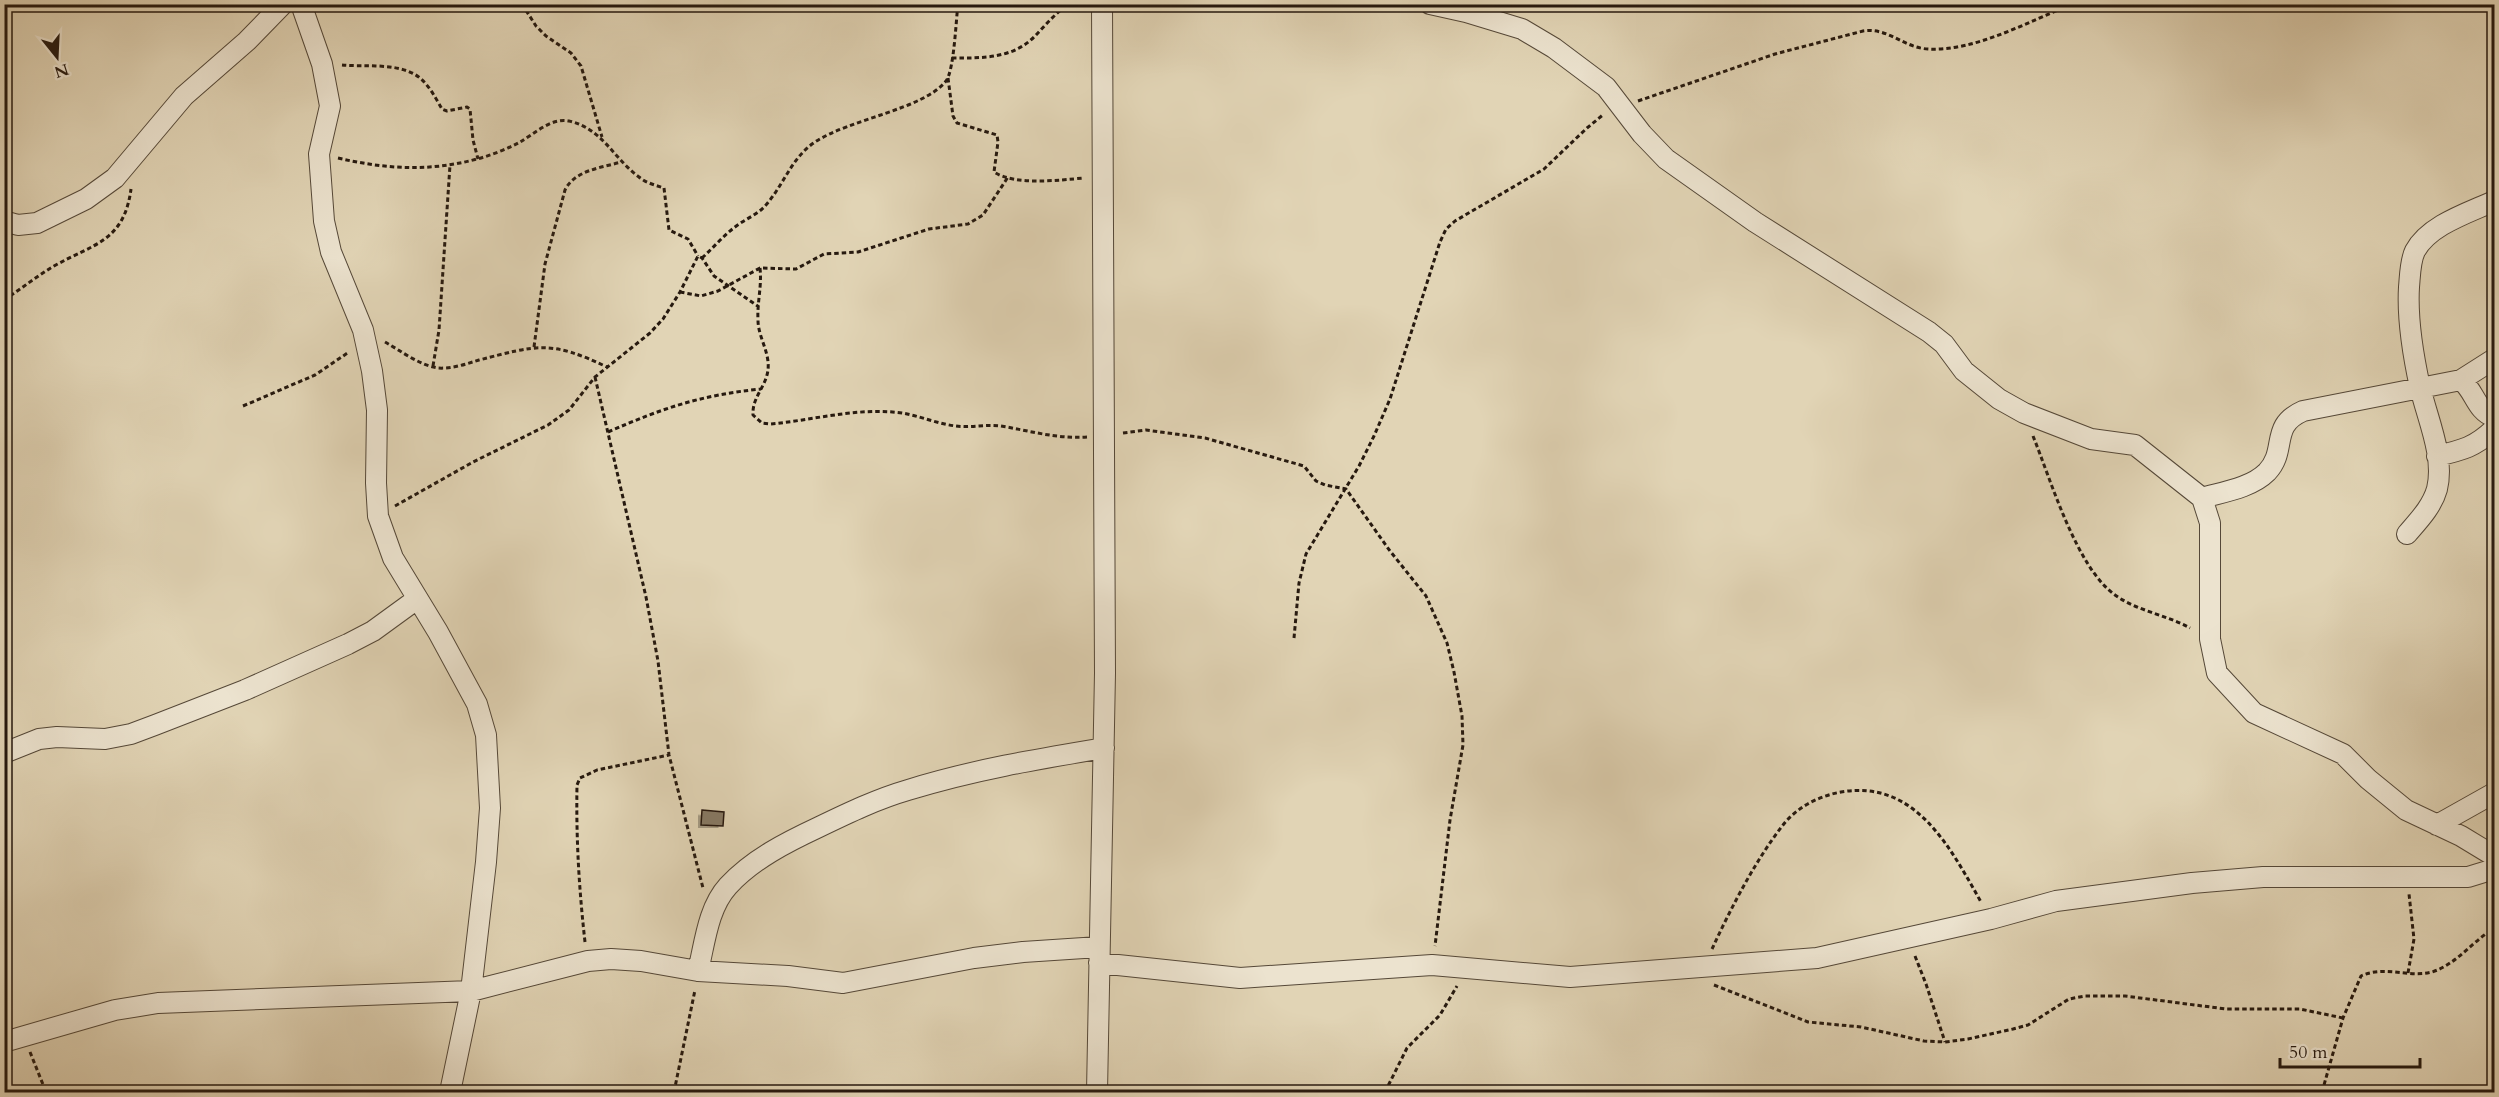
<svg xmlns="http://www.w3.org/2000/svg" width="2499" height="1097" font-family="Cardo,serif">
<style>
.building{fill:#877a65;stroke:#26190f;stroke-width:1.5;filter:url(#shadow)}
.lines{fill:none;stroke-linecap:round;stroke-linejoin:round}
.minor-casing{stroke:#554838;stroke-width:22}
.path{stroke:#26190f;stroke-width:3;stroke-dasharray:4.5 3;stroke-linecap:butt}
.minor{stroke:#ece3cf;stroke-width:20}
</style>
<defs>
<filter id="shadow"><feDropShadow dx="-5.5" dy="5.5" stdDeviation="0" flood-color="#0004"/></filter>
</defs>
<rect width="100%" height="100%" fill="#e1d4b5"/>
<filter id="stains"><feTurbulence type="fractalNoise" baseFrequency=".00333" numOctaves="4"/><feColorMatrix values="0 0 0 0 .2 0 0 0 0 .09 0 0 0 0 .02 0 0 0 .5 -.17"/></filter>
<radialGradient id="worn" r=".72"><stop offset=".6" stop-color="#630" stop-opacity="0"/><stop offset="1" stop-color="#630" stop-opacity=".3"/></radialGradient>
<path class="building" d="M702,810L724,812L723,826L701,825Z"/>
<g class="lines">
<g class="minor-casing">
<path id="minor" d="M301,4L322,64L330,106L319,154L324,221L331,252L363,330L372,371L377,410L376,483L378,516L393,558L438,632L477,704L486,735L490,808L486,862L471,991L450,1092
M1430,4L1466,12L1522,29L1554,48L1606,87L1642,134L1666,159L1755,222L1929,332L1944,344L1964,371L1999,399L2024,413L2091,439L2135,445L2202,498L2210,523V639L2217,673L2254,713L2343,754L2368,779L2406,810L2461,836L2494,856
M4,221L18,225L37,223L86,199L115,178L184,96L247,41L283,4
M2461,380L2494,359
M2437,456C2463,450 2475,447 2494,429
M2202,498C2223,492 2251,488 2267,472C2288,450 2269,426 2303,411L2461,380C2475,391 2476,411 2494,417
M2407,534C2418,521 2432,507 2437,489C2445,456 2427,418 2420,387C2413,355 2407,320 2409,287C2410,277 2410,261 2415,251C2429,225 2468,213 2494,201
M4,753L39,739L57,737L105,739L131,734L155,725L245,690L348,644L373,631L417,599
M2437,825L2494,793
M1099,963L1240,978L1432,965L1570,977L1817,958L1991,919L2056,901L2192,883L2263,877H2468L2494,869
M698,971C705,942 708,908 728,886C753,859 787,842 819,827C848,813 877,799 908,790C972,770 1038,759 1104,748
M4,1042L115,1010L158,1003L471,991L588,961L611,959L641,961L698,971L788,976L843,983L974,958L1023,952L1099,947
M1097,1092L1105,673L1102,4"/>
</g>
<path class="path" d="M522,4L536,26L546,36L571,53L581,66L602,137
M952,58C981,58 1012,59 1034,37C1045,26 1055,13 1069,4
M342,65C363,67 392,63 412,73C426,79 435,97 442,109L447,111L467,107L470,109L473,140L478,159
M948,78L953,116L957,123L997,135L998,142L994,172C1015,186 1060,180 1084,178
M1638,101L1775,54L1863,31C1888,27 1904,48 1928,49C1974,52 2030,21 2072,4
M338,158C385,169 429,172 477,159C492,155 507,149 520,142C534,134 552,117 569,121C603,129 613,158 639,177C646,183 655,185 664,188L669,230L688,239L698,256
M702,258C713,248 723,236 735,227C745,219 757,215 765,206C784,185 791,158 815,142C850,119 924,109 946,81C954,71 956,20 958,4
M760,268C762,287 757,302 758,320C758,337 770,352 768,370C766,387 752,397 753,415L762,423L771,424C814,420 858,407 902,413C920,416 938,424 956,426C971,428 986,424 1001,426C1031,431 1056,439 1087,437
M680,292L701,296L718,291L760,268L796,269L824,254L858,252L929,229L968,224L983,215L1008,177
M4,300C21,289 37,276 54,266C93,244 124,242 131,189
M385,342C401,351 419,365 438,368C452,369 466,364 479,360C538,345 550,340 607,367
M534,347L545,264L565,190C575,170 601,168 621,162
M433,366L439,330L450,165
M595,377L646,597L658,661L669,755L703,888
M243,406L315,375L349,352
M608,432C663,408 701,395 761,389
M1123,433L1146,430L1205,438L1304,466L1316,481L1325,485L1346,489L1390,551L1426,596L1447,643L1454,672L1462,716L1463,745L1450,820L1435,946
M2033,436C2051,480 2076,567 2115,595C2137,611 2167,615 2190,628
M395,506L473,462L548,425L569,410L595,377L650,333L663,319L680,292L698,256L702,258L714,276L759,307
M1294,638L1299,583L1306,554L1359,466L1374,436L1390,399L1440,242L1446,229L1455,221L1544,169L1587,128L1604,114
M585,942C579,889 576,838 577,785L580,778L597,770L669,755
M1712,949C1731,908 1755,861 1783,825C1797,807 1819,796 1841,792C1915,779 1950,847 1981,902
M1915,956L1926,984L1945,1042
M2408,973L2414,939L2409,894
M1714,985L1808,1022L1861,1027L1924,1041L1945,1042L1968,1039L2013,1029L2028,1025L2069,999L2085,996H2125L2226,1009H2300L2343,1018
M30,1052L46,1092
M674,1092L695,990
M1385,1092L1407,1048L1440,1015L1457,986
M2322,1092L2343,1018L2361,976C2385,965 2408,978 2432,972C2454,965 2469,946 2487,933L2494,931"/>
<use href="#minor" class="minor"/>
</g>
<rect width="2499" height="1097" fill="none" stroke="#e1d4b5" stroke-width="24"/>
<rect x="6" y="6" width="2487" height="1085" fill="none" stroke="#26190f" stroke-width="3"/>
<rect x="12" y="12" width="2475" height="1073" fill="none" stroke="#26190f" stroke-width="1.5"/>
<g transform="translate(57 57) rotate(162)" stroke="#ece3cf" stroke-width="4.5" paint-order="stroke">
<path d="M0-4.5L10 22L0 15L-10 22Z" fill="#26190f"/>
<text y="-9" font-size="16" font-weight="bold" text-anchor="middle" fill="#26190f">N</text>
</g>
<path d="M2280 1058v9h140v-9" fill="none" stroke="#26190f" stroke-width="3"/>
<text x="2289" y="1058" font-size="18" fill="#26190f" stroke="#ece3cf" stroke-width="4.5" paint-order="stroke">50 m</text>
<rect width="100%" height="100%" filter="url(#stains)"/>
<rect width="100%" height="100%" fill="url(#worn)"/>
</svg>
